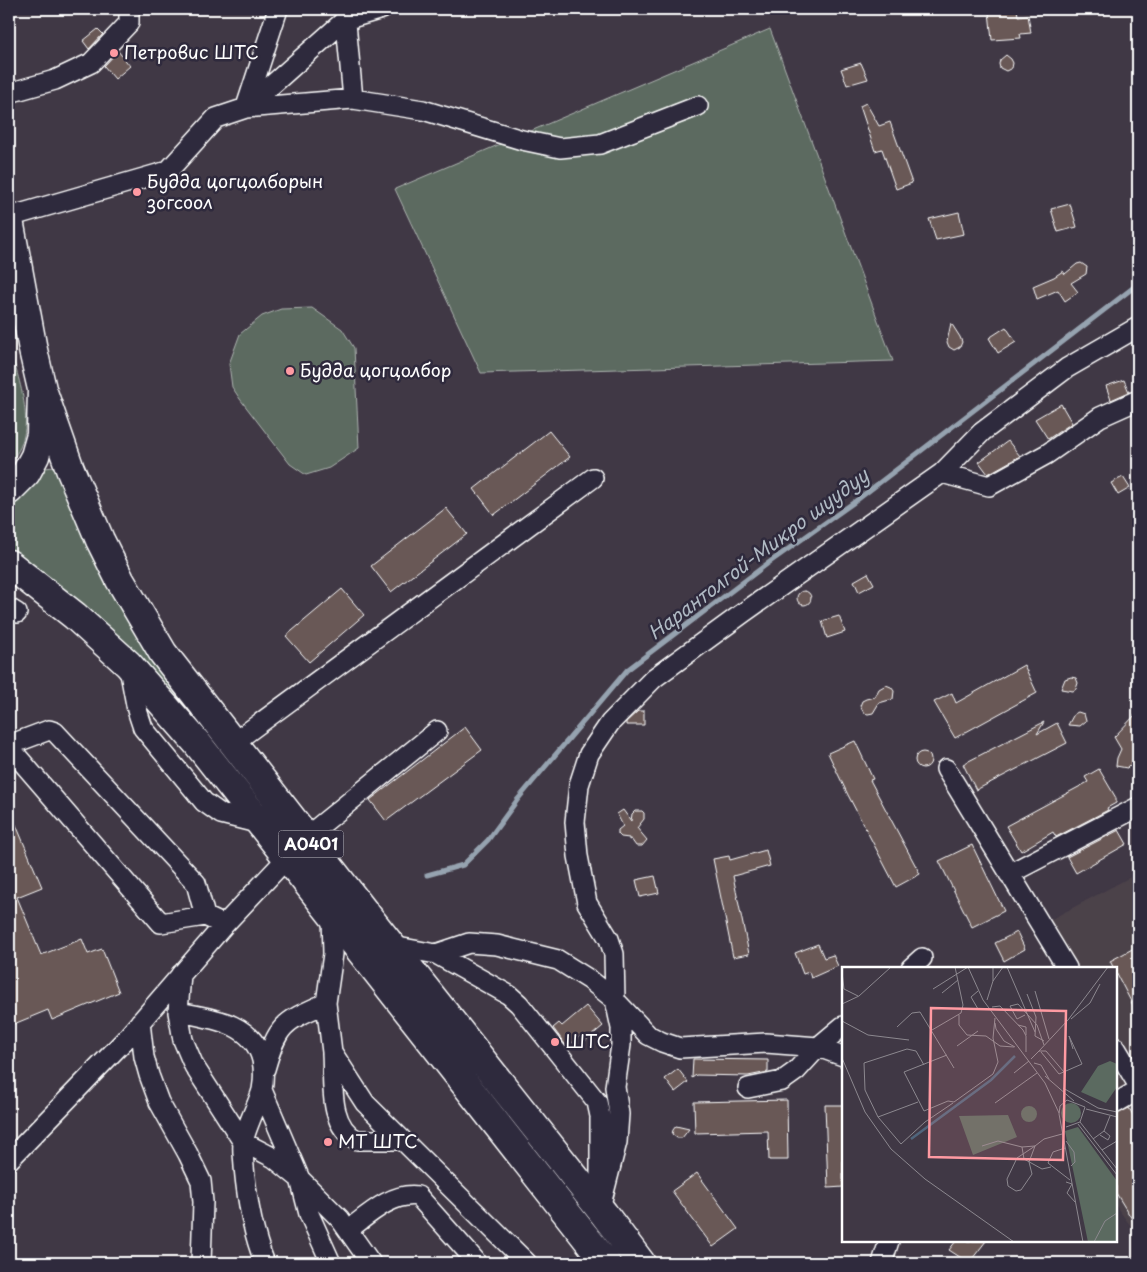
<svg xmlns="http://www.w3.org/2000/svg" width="1147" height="1272" font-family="'Playpen Sans',sans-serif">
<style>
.built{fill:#4c424a}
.green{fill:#5b6a60;stroke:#adb4b0}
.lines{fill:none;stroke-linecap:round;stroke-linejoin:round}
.stream{stroke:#96a3b0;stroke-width:5}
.building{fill:#695957;stroke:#fff}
.minor-casing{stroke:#fff;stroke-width:22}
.highway-casing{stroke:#fff;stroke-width:31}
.minor{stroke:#2f2a3d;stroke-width:19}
.highway{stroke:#2f2a3d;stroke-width:28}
.poi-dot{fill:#ff9aa2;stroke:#2f2a3d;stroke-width:2}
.labels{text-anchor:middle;stroke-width:5;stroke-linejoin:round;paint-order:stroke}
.shield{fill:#2f2a3d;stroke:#c1bfc5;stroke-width:1}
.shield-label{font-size:16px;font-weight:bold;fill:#fff}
.poi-label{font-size:18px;fill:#fff;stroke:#2f2a3d;text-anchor:start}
.water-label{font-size:19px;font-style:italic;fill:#b0bac4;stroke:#2f2a3d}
.inset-river{fill:none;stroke:#50657c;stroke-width:2.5}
.inset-road{fill:none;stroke:#8c888f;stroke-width:1}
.view{fill:#ff9aa2;fill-opacity:0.15;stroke:#ff9aa2;stroke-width:2.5}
.inset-edge{fill:none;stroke:#fff;stroke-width:2.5}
</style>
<rect width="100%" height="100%" fill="#403845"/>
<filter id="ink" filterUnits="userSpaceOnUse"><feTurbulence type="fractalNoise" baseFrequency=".02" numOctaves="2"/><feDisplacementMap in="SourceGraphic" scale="10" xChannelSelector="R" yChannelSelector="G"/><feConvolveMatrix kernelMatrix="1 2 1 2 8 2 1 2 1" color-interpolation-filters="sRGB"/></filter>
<g filter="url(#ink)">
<path class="built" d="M1138,873V1236L1116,1206V968H1068L1048,921Z"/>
<path class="green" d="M770,29L893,361L481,373L395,189Z
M312,308L342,329L354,348L359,448L329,468L306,475L290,464L240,399L232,387L229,364L240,334L262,316L281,309Z
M9,344C18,381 41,431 9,463Z
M59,466L91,538L341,895L335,900L9,553V506C24,496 37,484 46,468Z"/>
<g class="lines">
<path class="stream" d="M427,875L463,865L488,840L518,799L627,670L767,564L853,503L1138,284"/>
</g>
<path class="building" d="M1017,9L1018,16L1028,15L1031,33L1020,34L1021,38L992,40L989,12Z
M98,29L103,34L89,49L83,41Z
M118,51L130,66L115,79L104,66Z
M1006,55L1011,59L1013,63L1012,68L1006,71L1000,68L999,64L1000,60Z
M861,63L868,79L847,85L841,69Z
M866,103L879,126L890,122L912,183L896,189L882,149L875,151L860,106Z
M1070,204L1077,227L1058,232L1051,209Z
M959,212L964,234L936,240L929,219Z
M1081,263L1087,267L1086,274L1071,283L1078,292L1065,301L1058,290L1037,299L1033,286L1054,277L1063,271L1065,274L1077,264Z
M951,323L960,337L962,342L960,347L954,350L949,347L947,342Z
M1006,327L1016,342L998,353L989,338Z
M1124,380L1129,392L1111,400L1106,386Z
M1061,404L1072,423L1048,439L1035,419Z
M549,431L570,457L494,515L474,489Z
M1008,441L1020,456L988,474L979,462Z
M1123,477L1130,488L1118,495L1111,483Z
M446,508L467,534L391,592L371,566Z
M868,573L874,584L859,592L854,581Z
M342,589L364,615L309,662L286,636Z
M797 598a7 7 0 1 1 14 0a7 7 0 1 1-14 0Z
M839,616L845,632L827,638L822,621Z
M1024,665L1037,693L955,738L934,702L952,693L956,703Z
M1071,677L1076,678L1078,683L1076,689L1073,691L1061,689L1065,679Z
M886,685L891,687L894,691L893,699L879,703L873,713L868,714L864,713L860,706L862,701L866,699L875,697L879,689Z
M638,711H644V725H626V722Z
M1078,712L1084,714L1086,721L1080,726L1068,725L1074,714Z
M1138,712L1132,763L1127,768L1116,766L1117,758L1121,749L1114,737Z
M1044,722L1037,734L1057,723L1067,743L976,790L963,764Z
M465,727L482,750L386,821L370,800Z
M855,741L873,779L870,780L920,874L896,887L848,795L828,753Z
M915 760a8 8 0 1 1 16 0a8 8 0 1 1-16 0Z
M1099,769L1116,798V803L1107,808L1108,810L1056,837L1053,832L1021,851L1006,826L1088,782L1085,777Z
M9,808L42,887L17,897L41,955L82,939L88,954L102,949L119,992L52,1020L48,1010L9,1026Z
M623,810L631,821L632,814L635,811H642L644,813V819L637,828L647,840L642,846H636L631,839L629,840V838L621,837L618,834V830L623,826L617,814Z
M1119,830L1127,844L1076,873L1067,857Z
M972,845L1004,911L972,927L939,861Z
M766,850L770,866L733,876L749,954L733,957L713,859L729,856L730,860Z
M655,876L659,893L640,897L636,880Z
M1017,932L1025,949L1004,961L995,943Z
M818,944L824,958L833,955L838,966L811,978L809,972L803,974L795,953Z
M1138,946V1015L1110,961Z
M586,1006L603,1026L585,1041L580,1036L567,1047L553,1028L559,1023L562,1026Z
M693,1059L768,1060V1072L748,1076L696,1075L692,1078Z
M678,1069L688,1082L675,1092L665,1079Z
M787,1100L788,1160H769L768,1131L695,1133L694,1102Z
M825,1105H843V1187L828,1188Z
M1129,1108L1138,1124V1229L1116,1193V1114Z
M676,1126L689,1129L682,1138H677L672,1134L673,1130Z
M697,1173L738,1229L713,1247L672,1191Z
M956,1241H986L969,1263L949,1250Z"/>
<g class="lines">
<g class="minor-casing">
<path id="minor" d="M345,12L353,99
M9,93L55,80L91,63L129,23V9
M246,107L278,9
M246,108L345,20L382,9
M9,217L168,171L216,118L246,108L353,99L423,110L522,140L560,148L600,144L698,106
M942,473L982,432L1067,368L1138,327
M9,608L17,613
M129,668L137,710L143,728L204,802L221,814L261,824
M233,743L593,478
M9,745L49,730L55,732L196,883L205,916
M9,747L161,923L205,916L224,925L287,858
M946,769L1067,968
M306,837L437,731
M1009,874L1138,807
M332,915L333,954L326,1003L332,1052L365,1103L527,1263
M392,946L436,954L509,995L519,1004L597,1102L600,1116V1187
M436,954L469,943L497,945L558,960L590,980L615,1000L648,1035L662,1042L680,1048L766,1043L818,1047L843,1056
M911,968L922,958
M181,974L178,1012L183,1040L194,1066L243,1142L274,1158L300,1179L340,1219L371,1263
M178,1012C210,1018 253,1022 262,1060C264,1070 264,1079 262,1090C258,1105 244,1130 243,1144C242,1151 244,1159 244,1167C247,1200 252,1232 265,1263
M140,1022L144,1057L149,1075L159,1102L188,1154L201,1181L203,1202L201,1263
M1116,1048L1138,1085
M332,1053C334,1081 327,1125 357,1140H402
M265,1069C278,1023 284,1022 326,1003
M748,1088L782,1081L796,1071L818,1047L843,1026
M262,1090L300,1179L309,1214L331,1263
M1116,1103L1138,1090
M9,1160L124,1041L224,925
M600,1208L617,1142L619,1114L615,1087L621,1045V1028L615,1000L614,954L609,939L587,903L578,856L575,822L579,785L589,754L610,723L654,678L743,613L942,473L989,486L1047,454L1100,417L1138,400
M348,1230C368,1215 392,1192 418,1196L474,1259L476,1263
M882,1263L889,1241"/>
</g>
<g class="highway-casing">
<path id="highway" d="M9,220L33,350L42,389L41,435L35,456L26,473L9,490
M42,389L70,469L100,540L120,580L163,653L363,910L604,1214L641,1263
M9,564L75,616L128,664L197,743L606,1263"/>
</g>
<use href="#minor" class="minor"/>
<use href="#highway" class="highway"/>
</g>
</g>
<g class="poi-dot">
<circle cx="114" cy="53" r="5"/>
<circle cx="137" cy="192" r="5"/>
<circle cx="290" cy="371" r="5"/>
<circle cx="555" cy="1042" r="5"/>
<circle cx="328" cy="1142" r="5"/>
</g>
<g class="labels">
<rect class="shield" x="278.5" y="830.5" width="65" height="27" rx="4"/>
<g class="shield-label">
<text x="311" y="850">A0401</text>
</g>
<g class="poi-label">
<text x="124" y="59">Петровис ШТС</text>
<text x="147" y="188">Будда цогцолборын<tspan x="147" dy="21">зогсоол</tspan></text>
<text x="300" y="377">Будда цогцолбор</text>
<text x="565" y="1048">ШТС</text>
<text x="338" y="1148">МТ ШТС</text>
</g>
<g class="water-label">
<text transform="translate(758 554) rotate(-37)" y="7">Нарантолгой-Микро шуудуу</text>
</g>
</g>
<g transform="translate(842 967)">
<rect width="275" height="275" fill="#403845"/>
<path d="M268,94L275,97V120L264,136L239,125L256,99ZM219 146a10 10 0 1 1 20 0a10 10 0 1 1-20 0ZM179 147a8 8 0 1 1 16 0a8 8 0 1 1-16 0ZM166,148L175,170L131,188L117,149ZM236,160L275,214V275H246L223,164Z" fill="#5b6a60"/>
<path class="inset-river" d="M69,172L149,113L173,89"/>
<path class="inset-road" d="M126,0L141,33L203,116L217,146M165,0L193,65M0,5L2,22L16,29M151,14L161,0M91,22L126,0M136,24L129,30L136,42M193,24L207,72M100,26L116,13M185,27L194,50L193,69L202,74M145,33L151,14V0M0,37L17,29L49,0M150,40L158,39L181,63L184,69V85M117,48V58L125,68L144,69L158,79L172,80M183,48L175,52L168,39L176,37L195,58L202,78M229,52L248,36L258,17M0,54L26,68L67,73M153,56L154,62L162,74L173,80M176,58L184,60V68M55,60L70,46L78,45L112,101M90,63L119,46L121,38L113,0M115,79L136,64M197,84L226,53L266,0M199,85L217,107L240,97L227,69L231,82M105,88L62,105L82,144L106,134L112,135L151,107L156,95L151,71L153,51M0,91L23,145L49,182L83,212L172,275M189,92L197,84H204L222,105M192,96L199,98L207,112M172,106L187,94M203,109L232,134M221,121L256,141L275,145M76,135L36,150L23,123L22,96L65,82L74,84L82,98M153,136L195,106M244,142L275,150M36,150L59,177L83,155L111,136M238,155L275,202M236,157L275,208M224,160L238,155L243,140L225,133L218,139L217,147L241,275M258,168L266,173L268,169L262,164M251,172L262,164L268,149M224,174L232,185L233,195L229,199M140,179L156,174L180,180L193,179L202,172L220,167M193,179L187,195L190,207L179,223L174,224L166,219L165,212L175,191ZM180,180L182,192L200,202L209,200M223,181L211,185L206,196L228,213M260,183L275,174M224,215L230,217L225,226L233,235M252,275L263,254L275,246"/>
<path class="view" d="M89,41L224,44L221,193L87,190Z"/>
<rect width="275" height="275" class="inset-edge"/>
</g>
<rect width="1147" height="1272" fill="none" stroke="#2f2a3d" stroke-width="30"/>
<rect x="15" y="15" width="1117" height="1242" fill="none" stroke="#fff" stroke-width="2" filter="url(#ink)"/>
</svg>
